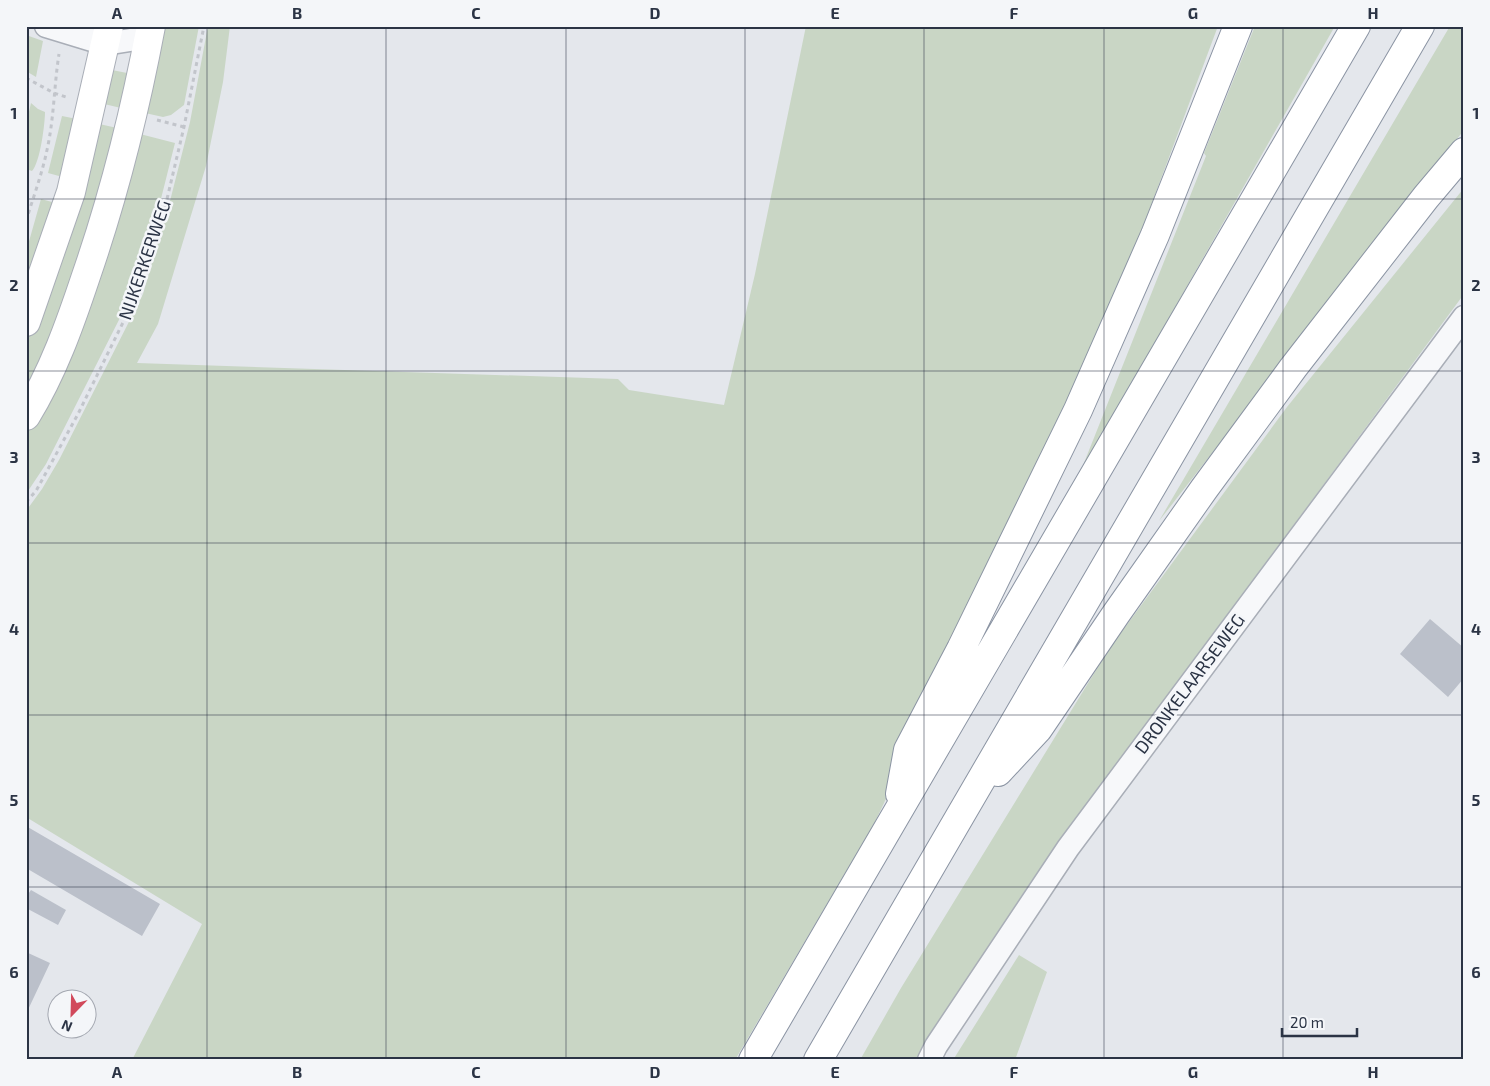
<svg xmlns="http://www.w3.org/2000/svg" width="1490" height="1086" font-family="'Exo 2',sans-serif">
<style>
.green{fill:#c9d6c5}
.building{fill:#bbc0ca}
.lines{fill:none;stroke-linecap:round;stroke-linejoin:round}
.street-casing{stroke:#a9aeb7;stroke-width:25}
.secondary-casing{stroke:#a9aeb7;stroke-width:30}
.highway-casing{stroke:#8b94a3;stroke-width:30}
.path{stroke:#c2c5cb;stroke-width:3;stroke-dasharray:4 4;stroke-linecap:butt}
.street{stroke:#f7f8fa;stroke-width:22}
.secondary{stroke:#fff;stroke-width:28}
.highway{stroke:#fff;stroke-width:28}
.grid{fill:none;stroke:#2b3445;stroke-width:1;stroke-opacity:0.55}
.labels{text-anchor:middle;stroke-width:5;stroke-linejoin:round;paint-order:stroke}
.street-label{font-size:18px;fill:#2b3445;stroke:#f4f6f9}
.neatline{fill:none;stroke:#2b3445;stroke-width:2}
.grid-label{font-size:16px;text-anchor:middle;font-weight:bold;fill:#2b3445}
</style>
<rect width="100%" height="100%" fill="#e4e7ec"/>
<path class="green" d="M162,26H199L184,105L171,115L163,117L145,113Z
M208,26H230L223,82L206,166L158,324L137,363L618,379L629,390L724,405L755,274L806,26H1218L1143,227L1010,539L874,824L735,1060H132L202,924L26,817V511L42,489L59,460L143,294L170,201L190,122Z
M1255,26H1335L1078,478L1206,156L1204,153Z
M1450,26H1464V130L1159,521Z
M26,35L43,41L36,77L26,71Z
M107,69L127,73L121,108L100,103Z
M31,103L38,109L45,112C45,124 40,163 32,171L26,169V125Z
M62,116L82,120L70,169L59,176L48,173Z
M95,123L117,128L91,221L26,404V343L43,297Z
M140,134L175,143C161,198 149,254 126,306L46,464L26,494V430L37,413Z
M1464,188V294L1026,889L938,1027L920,1060H860L901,988L1109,649L1287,407Z
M41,199L52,202L58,212L26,306V252Z
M1019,955L1047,972L1015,1060H953Z"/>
<path class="building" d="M1430,619L1464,648V678L1448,697L1400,654Z
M26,826L160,904L142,936L26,868Z
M31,890L66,910L58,925L26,908V897Z
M26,952L50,963L26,1014Z"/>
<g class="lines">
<g class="street-casing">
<path id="street" d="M46,26L105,44L149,37
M929,1060L936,1046L1068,848L1464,317"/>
</g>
<g class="secondary-casing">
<path id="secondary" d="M26,322L71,192L109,26
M26,416C53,372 70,324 86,276C114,195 135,111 151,26"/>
</g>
<g class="highway-casing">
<path id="highway" d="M998,772L1038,729L1116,614L1204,489L1293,368L1426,197L1464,152
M900,794L908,750L961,649L1078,410L1155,235L1238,26
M753,1060L1356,26
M818,1060L1420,26"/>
</g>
<path class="path" d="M26,78L54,93L66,97
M157,120L184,127
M26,221C33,198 42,174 47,150C54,119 54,86 59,54
M26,502L36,491L78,414L136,296L167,199L184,127L204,26"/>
<use href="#street" class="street"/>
<use href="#secondary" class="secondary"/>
<use href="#highway" class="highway"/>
</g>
<path class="grid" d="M207,26V1060M386,26V1060M566,26V1060M745,26V1060M924,26V1060M1104,26V1060M1283,26V1060M26,199H1464M26,371H1464M26,543H1464M26,715H1464M26,887H1464"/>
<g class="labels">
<g class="street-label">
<text transform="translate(145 260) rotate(-71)" y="6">NIJKERKERWEG</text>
<text transform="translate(1190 684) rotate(-53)" y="6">DRONKELAARSEWEG</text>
</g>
</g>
<rect width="1490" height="1086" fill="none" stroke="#f4f6f9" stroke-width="55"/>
<g transform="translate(72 1014) rotate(203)"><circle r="24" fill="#f4f6f9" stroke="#a4a8b1"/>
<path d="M0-4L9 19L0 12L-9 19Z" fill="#d1495b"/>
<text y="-8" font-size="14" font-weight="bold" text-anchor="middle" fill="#2b3445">N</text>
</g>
<path d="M1282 1028v8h75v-8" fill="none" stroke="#2b3445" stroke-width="2.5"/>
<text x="1290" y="1028" font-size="15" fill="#2b3445" stroke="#f4f6f9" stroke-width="4" paint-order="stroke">20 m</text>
<rect x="28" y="28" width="1434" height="1030" class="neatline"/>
<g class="grid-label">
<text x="117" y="19">A</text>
<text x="297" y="19">B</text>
<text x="476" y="19">C</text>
<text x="655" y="19">D</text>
<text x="835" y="19">E</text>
<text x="1014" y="19">F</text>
<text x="1193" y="19">G</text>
<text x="1373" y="19">H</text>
<text x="14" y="119">1</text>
<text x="1476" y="119">1</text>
<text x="14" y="291">2</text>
<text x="1476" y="291">2</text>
<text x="14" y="463">3</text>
<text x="1476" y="463">3</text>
<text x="14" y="635">4</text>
<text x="1476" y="635">4</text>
<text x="14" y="806">5</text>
<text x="1476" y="806">5</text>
<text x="14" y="978">6</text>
<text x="1476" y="978">6</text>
<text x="117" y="1078">A</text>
<text x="297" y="1078">B</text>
<text x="476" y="1078">C</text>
<text x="655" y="1078">D</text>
<text x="835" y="1078">E</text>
<text x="1014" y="1078">F</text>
<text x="1193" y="1078">G</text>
<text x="1373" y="1078">H</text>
</g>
</svg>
